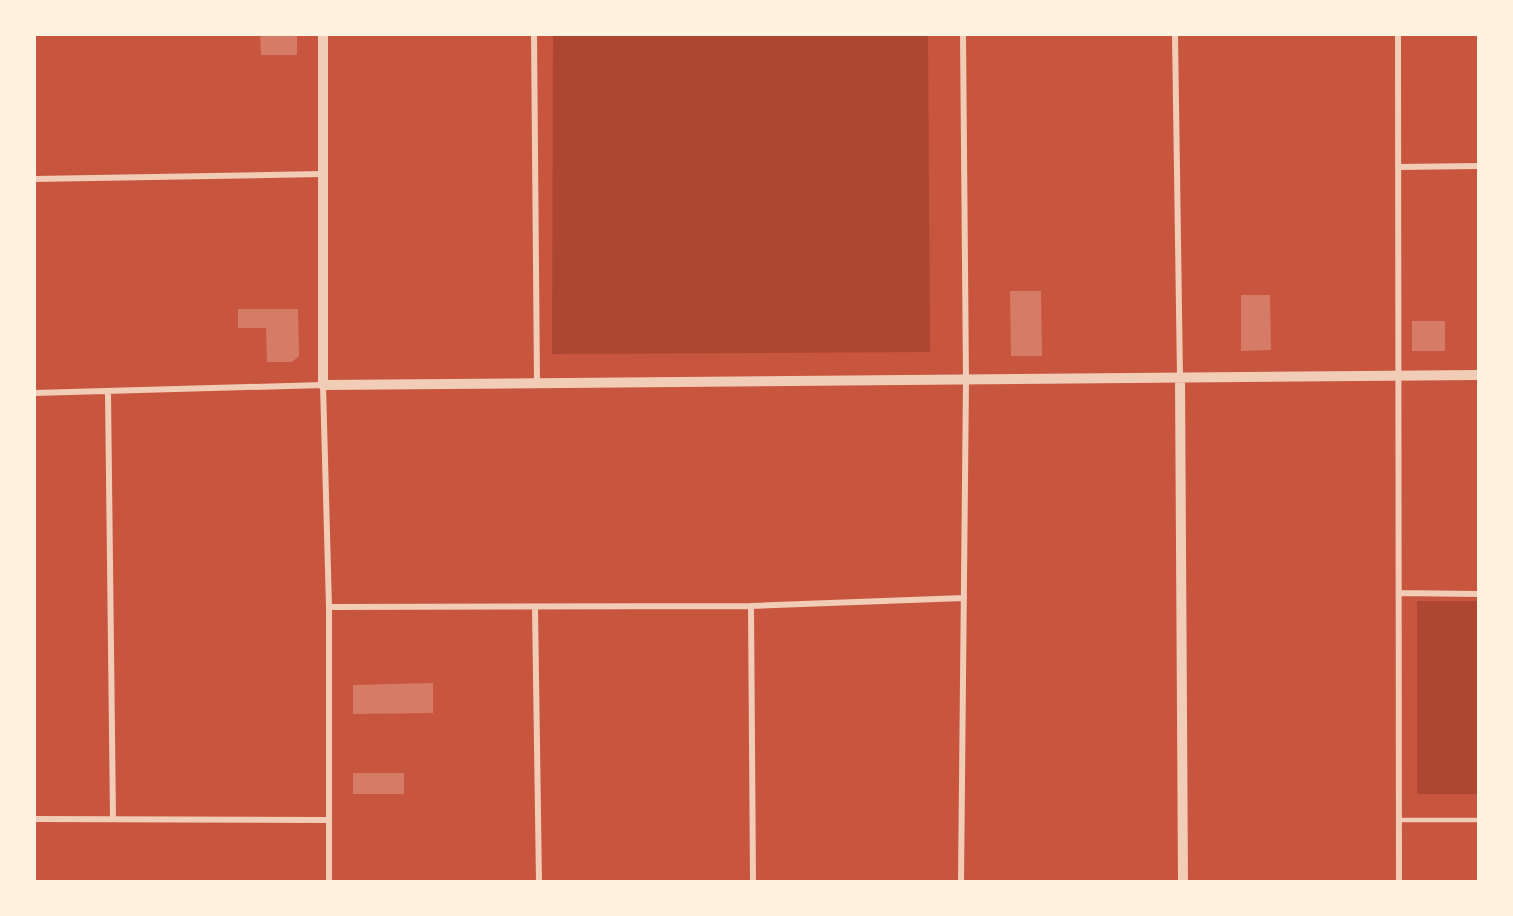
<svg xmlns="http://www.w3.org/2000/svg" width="1513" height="916" font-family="'Open Sans',sans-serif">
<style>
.green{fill:#ae4732}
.building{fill:#d67c66}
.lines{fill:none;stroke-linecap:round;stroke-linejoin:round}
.service{stroke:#f1ccb7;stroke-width:4.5}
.minor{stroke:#f1ccb7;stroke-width:6}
.tertiary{stroke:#f1ccb7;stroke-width:10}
</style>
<rect width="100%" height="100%" fill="#c8553d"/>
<path class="green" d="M553,35H928L930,352L552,354Z
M1417,601H1478V794H1417Z"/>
<path class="building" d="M260,34H297V55H261Z
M1010,291H1041L1042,356H1011Z
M1241,295H1270L1271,350L1241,351Z
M238,309H298L299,356L292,362H267L266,328H238Z
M1412,321H1445V351H1412Z
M433,683V713L353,714V685Z
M353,773H404V794H353Z"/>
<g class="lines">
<path class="service" d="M1399,820H1478"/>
<path class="minor" d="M534,34L537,383
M1175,34L1180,378
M1398,34L1399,882
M1398,167L1478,166
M34,179L323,174
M108,392L113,819
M34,393L323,385L329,607V882
M1399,593L1478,594
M751,606L753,882
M329,607L751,606L964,598
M535,608L539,882
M34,819L329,820
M961,882L966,380L963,34"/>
<path class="tertiary" d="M323,34V385L1478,375
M1180,378L1183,882"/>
</g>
<rect width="1513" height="916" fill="none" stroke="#fff3e0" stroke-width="72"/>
</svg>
